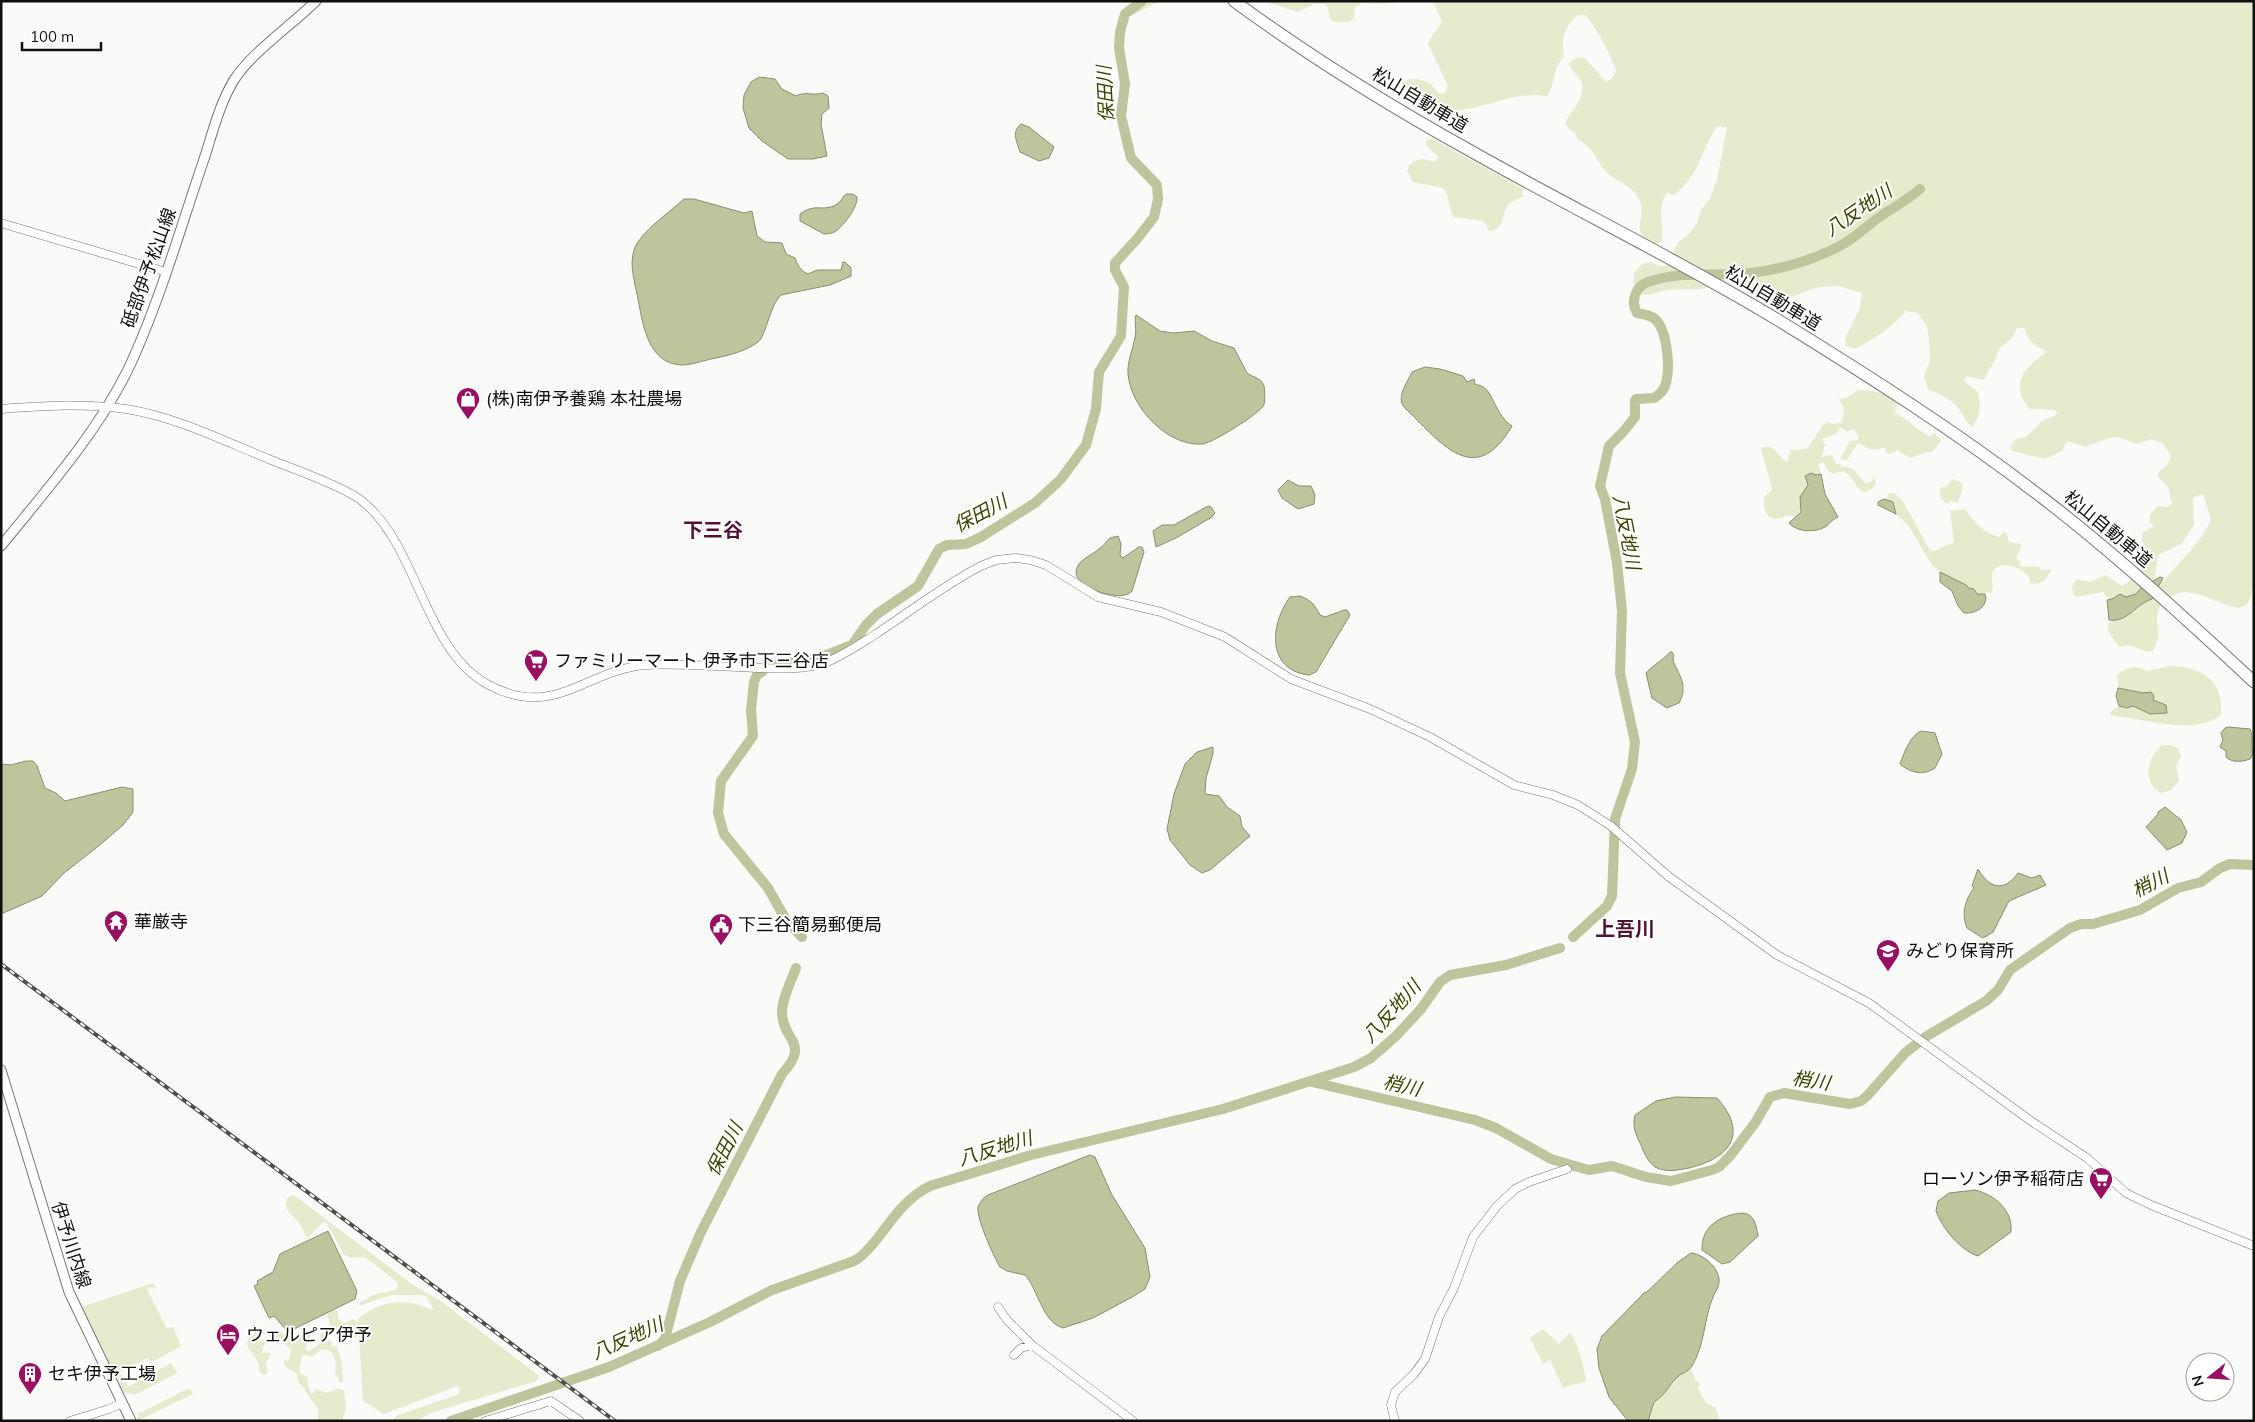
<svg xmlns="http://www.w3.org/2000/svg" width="2255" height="1422" font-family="Mulish,'Noto Sans JP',sans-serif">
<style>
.green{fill:#e6ebce}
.water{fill:#bec49c;stroke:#8a8e71}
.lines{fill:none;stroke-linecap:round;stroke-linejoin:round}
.river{stroke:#bec49c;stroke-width:10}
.minor-casing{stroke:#767774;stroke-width:9}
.major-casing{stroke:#767774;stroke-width:11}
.highway-casing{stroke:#767774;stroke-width:13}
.minor{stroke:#fff;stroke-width:8}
.major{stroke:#fff;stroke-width:9}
.highway{stroke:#fff;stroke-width:11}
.rail-casing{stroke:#4d4e4c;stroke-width:4}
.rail{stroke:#fffffe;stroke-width:2;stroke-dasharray:5.5;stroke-linecap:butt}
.labels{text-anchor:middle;stroke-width:4;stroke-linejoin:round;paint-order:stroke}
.street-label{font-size:18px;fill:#0f0f0e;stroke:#fffffe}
.poi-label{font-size:18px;fill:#0f0f0e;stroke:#fffffe;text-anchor:start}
.water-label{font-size:19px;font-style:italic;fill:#3d4200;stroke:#fffffe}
.quarter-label{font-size:20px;font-weight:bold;fill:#511234;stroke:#fffffe}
</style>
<rect width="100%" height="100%" fill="#fafbf8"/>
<path class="green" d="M1138,1H1160L1133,15L1130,11L1133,4Z
M1264,1H1404L1382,4L1362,3L1355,7L1354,18L1349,22H1335L1330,19L1328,8L1325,4H1315L1298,12Z
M1433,1H2254V580C2252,587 2252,597 2248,603C2233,624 2185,565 2159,609C2154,618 2160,629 2158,639C2157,642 2155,646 2154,650L2147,652L2129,645L2119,647L2107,630L2109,623C2115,620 2122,619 2128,615C2137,610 2142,602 2152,599C2167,570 2197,551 2211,520L2203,494L2193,498L2194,525L2181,544L2158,555L2154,581L2141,588L2136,594L2127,597H2114L2110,600L2103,592L2077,597L2074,596L2072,588L2076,579L2090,582L2105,575L2122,586C2134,581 2143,564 2148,553L2142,541V533L2154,526L2149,522L2150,515L2158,506L2168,507L2172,504L2168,487L2158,477V473L2168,464L2171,455L2163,444L2152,439L2137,444L2118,437L2109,438L2085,447L2067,441L2062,451L2045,459L2012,451L2010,447L2016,439L2026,437L2042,421L2054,416L2057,413L2055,410L2030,409C2009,386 2023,369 2045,353V350C2033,345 2028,340 2024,328H2017L2012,338L1998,350C1996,362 1989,369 1984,380L1966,376L1964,381L1978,392C1981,406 1981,415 1972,427C1964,421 1964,414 1958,408C1951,398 1938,394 1928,389L1924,376L1930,361L1929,341L1927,326L1917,313L1906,311C1891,328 1875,339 1854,349L1845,345V339L1859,310L1862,293L1838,286L1819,287L1791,297L1754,295L1739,285L1727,282L1702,289L1665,290L1649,295L1642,294L1636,289L1633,282L1634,273L1642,264L1651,262L1659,266H1667L1678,242L1687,236L1697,223L1701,210L1710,198L1717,180L1727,127L1717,126C1703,148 1697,179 1674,195L1667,193C1655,210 1665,223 1662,241L1655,244C1626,230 1649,220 1639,199C1632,186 1621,184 1610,175C1595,163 1597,149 1577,139L1575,132L1570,130L1565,123C1571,110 1589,96 1580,79C1576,73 1571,71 1569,63L1578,57L1585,58L1606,82L1612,78L1616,71C1612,57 1594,24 1585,15H1577C1563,30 1561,38 1564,57C1551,69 1557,84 1547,96C1510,89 1470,118 1436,110C1426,108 1417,100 1408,96L1405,83L1408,79C1423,79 1429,80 1438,93L1444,94L1448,86L1428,44C1431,34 1439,30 1442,21Z
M1433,139L1522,188L1523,196C1518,200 1512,200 1508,205C1501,215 1505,230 1489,231L1484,221L1454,217C1447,208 1451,197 1443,188L1413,182L1407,171C1412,158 1422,157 1434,162L1439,158L1427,146L1426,140Z
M1858,390C1874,390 1884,392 1896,403L1895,413C1908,419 1917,430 1929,436L1935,433L1941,441L1932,452H1927L1910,458L1897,450L1890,454L1887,453L1884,447C1874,453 1868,448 1858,443L1847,460H1840L1850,441L1858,440L1859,437L1854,429L1847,432L1840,427L1836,434L1822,439L1825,445L1821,458L1828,455L1832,456L1836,464H1841V467C1856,465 1857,476 1866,483L1871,482L1874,476L1876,483L1874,487L1864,493C1854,486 1854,477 1843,471L1833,474L1828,471L1823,462L1818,464L1821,474L1807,481V488L1798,516C1793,518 1792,514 1787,516C1769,524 1763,514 1764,497L1772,490C1771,479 1763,462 1761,448C1772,443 1777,453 1784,461H1788L1790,450L1807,449L1823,425L1827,422L1835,424L1842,422L1844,408L1839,399L1847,398Z
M1952,479L1961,482L1963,487L1958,503L1951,501L1947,504L1941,499L1939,489L1947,486Z
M1889,493H1894L1902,500L1930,550L1934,551L1954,542L1950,511L1965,509C1974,522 1984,534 2000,537L2004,532H2006L2009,542L2022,544L2016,559L2020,561L2021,566L2040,567L2041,570L2049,569L2052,570L2044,581L2036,584L2030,583L2029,576C2022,569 2000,558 1993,572C1990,578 1994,585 1992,592L1977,594L1966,585L1940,572L1932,565L1908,525L1896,514L1891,503L1886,499Z
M2171,666C2203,667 2224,681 2221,715C2194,737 2142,717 2111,716L2110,712L2119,706L2127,708L2133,706L2150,714L2152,700L2143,693L2118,688L2117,676C2126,666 2135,665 2147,671Z
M2162,745H2170L2178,748L2181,757L2176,765L2179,781L2171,790L2162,793C2141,784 2147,758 2162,745Z
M294,1195L413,1285L438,1299L538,1375L539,1378L536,1381L431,1413L416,1421H391L398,1415L459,1394L460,1389L457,1386L384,1414L363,1401L359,1335L353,1338L343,1333L337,1335L328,1334L327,1339L332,1342L331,1347L336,1346C342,1357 343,1369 343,1382L340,1383L335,1372L336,1364L333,1354L330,1351L321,1349L313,1356L302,1355L299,1372L308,1378V1386L312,1394L317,1389L325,1393L338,1389L344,1390L346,1409L342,1421H318V1409L298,1381L297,1373L287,1368L283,1362L284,1360L289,1361L291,1349L273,1336L274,1333L280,1331C292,1342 299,1332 311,1329L312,1334L305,1349L309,1351L321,1343L320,1335L330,1325L327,1313L335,1310L338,1312V1318L344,1323L354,1319L358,1323V1319C372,1307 392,1299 411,1303C419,1304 427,1308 434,1310L426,1297L422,1295H391L359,1306L360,1302L376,1294L396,1290L398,1287L397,1282L365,1257L350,1258L344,1255L326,1222L322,1223L308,1238C304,1234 304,1231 302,1227C295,1215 280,1211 289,1196Z
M153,1283L156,1286L155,1289L148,1287L147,1289L167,1329L173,1327L181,1346L154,1361L149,1360L148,1358L120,1372L128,1387L171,1363L177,1373L135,1395L123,1392L120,1389L81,1309L84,1306Z
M1543,1329L1559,1344L1570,1332C1580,1350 1583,1361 1586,1381L1563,1388L1550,1360L1543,1364L1530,1338Z
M257,1332L262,1336L257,1339L259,1342L265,1339L268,1341L263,1346L262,1352L263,1353H271L266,1363L268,1372L264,1375L259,1371V1364L247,1345L249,1337Z
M1689,1370L1692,1371L1695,1380L1700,1383L1698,1388L1706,1403L1716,1408L1719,1421H1648L1654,1402L1660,1399L1664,1391L1672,1386L1681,1375Z
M187,1389L191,1390L193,1394L137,1421L138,1414Z"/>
<path class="water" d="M759,77L775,79L782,89L796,96C805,91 813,96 823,93L828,96L829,108L822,114L821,124L827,156L813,159H788L762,141L749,128L743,108L744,95L751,82Z
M1021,124L1029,127L1054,147L1049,158L1039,161L1020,152C1017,142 1011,132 1021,124Z
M846,194H853L857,197C858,207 844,225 836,231C834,233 828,234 824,234L800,221V214C814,204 818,210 831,207C839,205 841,199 846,194Z
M684,199H694L744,213L752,211L757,236L765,242L782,243L786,254L795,258C798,266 800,270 808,274L817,270H841L843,262H845L851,268V276L830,285L781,295C770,305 766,336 758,342C745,352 726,356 711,359C702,361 691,365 682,365C648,364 643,325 638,299C635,283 629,265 634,250C640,232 670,212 684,199Z
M1136,315L1160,331L1173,333L1194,331L1212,341L1234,348L1247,373C1252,377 1262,378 1264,386C1265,390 1265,401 1264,405C1259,414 1214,442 1203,444C1168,447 1131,408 1128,374C1127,362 1133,349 1135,337C1137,330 1134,320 1136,315Z
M1425,367L1440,369L1463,376L1467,382L1474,379L1475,384C1477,385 1480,385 1483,387C1493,392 1496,416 1512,426C1474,491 1440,441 1404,407C1396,397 1407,383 1412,372Z
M1811,473L1816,475L1821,474L1825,494L1838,517C1832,519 1830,524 1825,527C1814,533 1797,532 1789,523L1801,512L1800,497L1808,485L1805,476Z
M1288,480L1299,486H1311L1315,495L1314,504L1298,509L1282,498L1278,490Z
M1884,499L1893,502L1896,514L1878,505V502Z
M1208,506L1211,507L1215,513L1212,517L1176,538L1156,547L1153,531L1162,525H1174Z
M1118,536L1121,544L1120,555L1123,558L1139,547H1142L1144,552L1132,591C1122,604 1076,587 1076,573C1076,560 1091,556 1099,549C1104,546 1106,541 1110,538Z
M1940,572L1966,585L1969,588L1974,589L1977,594H1985C1989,606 1976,614 1964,613L1958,606L1952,591L1940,582Z
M2160,577L2163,578L2152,599C2136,604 2127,623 2109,620L2107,600L2112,599L2120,594L2126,597L2136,594L2141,588Z
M1300,596C1311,600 1315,605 1320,615L1325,617L1344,610H1347L1350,615L1316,672L1309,675C1266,670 1270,624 1290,597Z
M1670,652H1672C1675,656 1672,659 1674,663C1680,676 1688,687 1679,703L1667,708L1652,698L1646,673C1652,666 1668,656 1670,652Z
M2118,688L2143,693L2151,692L2154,696L2153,700L2166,705L2167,713L2150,714L2133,706L2127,708L2119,706L2116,696Z
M2229,727L2250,729C2254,738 2250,745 2253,754L2250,759C2242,762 2232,763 2226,757V751L2220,747L2223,740L2221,733L2225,728Z
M1921,731L1935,733L1942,754L1935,768C1923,776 1911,773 1900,764C1904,753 1910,736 1921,731Z
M1213,747V754L1206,778L1205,794L1219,796L1227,807L1240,816L1242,827L1250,836L1210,870L1202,873L1190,865L1170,840L1167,829L1174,794L1185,764L1197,752Z
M26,761H33L37,766L45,788L56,793L65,801L122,787L133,789V812L123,825L101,844L64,873L42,896L1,914V764L11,765Z
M2165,807L2181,820L2187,832L2182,843L2167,850L2146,827L2158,814V812Z
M1978,869C1989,888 2004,893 2018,873L2032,878L2040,875L2046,885L2009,901L1993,932L1983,938L1967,928C1961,914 1965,900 1974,888L1972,886Z
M1675,1097L1717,1098C1749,1134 1730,1158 1689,1168C1678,1170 1666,1173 1655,1167C1648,1162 1644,1153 1641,1145C1636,1135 1632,1127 1635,1115L1656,1101Z
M1090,1155L1095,1157L1112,1195L1145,1248L1150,1277L1145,1289L1134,1296L1093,1318L1063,1328C1042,1322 1038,1289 1025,1275L1007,1271L1000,1267C994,1257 976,1218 978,1207C980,1202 983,1198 988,1195Z
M1975,1190C1995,1195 2013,1210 2011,1232L1978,1256C1960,1250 1942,1228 1936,1211L1938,1201L1949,1193Z
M1742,1213C1755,1214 1756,1225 1758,1236L1730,1262L1722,1264L1702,1250C1701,1226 1721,1215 1742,1213Z
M328,1231L357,1291L355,1299L288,1332L274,1316L269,1318L254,1286L258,1284L257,1281L273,1272L280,1254Z
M1691,1253C1703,1254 1718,1267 1719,1279C1720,1286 1716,1290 1713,1297C1704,1318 1705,1345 1692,1366C1689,1371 1685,1372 1680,1375C1670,1383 1665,1396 1654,1402L1648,1421H1628L1609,1397L1599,1368L1597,1349L1602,1336L1644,1293L1648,1291L1678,1262Z"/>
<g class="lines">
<path class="river" d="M1061,479L1086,445L1096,409L1099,372L1121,336L1124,287L1115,270V263L1137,239L1154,217L1158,199L1157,185L1131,158L1121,116L1125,84L1119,48L1120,32L1125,14L1142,1
M777,665L819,658L852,645L866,625L877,614L918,586L939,549L947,545L966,544L981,537L1035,503L1058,482
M763,671L757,675L754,682L751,710L753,736L721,781L718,813L724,834L768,888L786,920L802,937
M1573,937L1607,906L1612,896L1615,819L1632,769L1635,742L1620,673L1622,611L1617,563L1605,499L1600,486L1609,446L1623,432L1635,417V401L1636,399L1654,398C1657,396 1661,393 1663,390C1672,375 1668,331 1655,319C1649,314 1644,315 1637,313C1630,301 1636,286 1648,282C1681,270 1717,277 1751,273C1783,269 1817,259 1845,243C1858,235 1869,224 1882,215C1895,207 1907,200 1920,189
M1312,1082L1475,1120L1496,1128L1551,1159L1585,1169L1589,1170L1612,1166L1646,1177L1671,1181L1712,1170L1719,1167L1730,1156L1755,1123L1770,1097L1784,1093L1850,1104L1861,1101L1867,1096L1905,1053L1927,1036L1986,1001L1998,990L2010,970L2070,928L2081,924H2093L2140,910L2178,888L2201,882L2220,868L2230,864L2254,865
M658,1346L665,1339L680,1281L701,1232L782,1074C811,1042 783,1042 782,1013C782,998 791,982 796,968
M451,1421L609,1367L710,1322L772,1290L854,1261C864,1256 870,1247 877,1239C893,1218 906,1198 930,1186L1031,1155L1223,1109L1354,1067L1371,1058L1396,1036L1421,1009L1440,982L1450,975L1506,965L1560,948"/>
<g class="minor-casing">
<path id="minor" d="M1,223L166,272
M1,409C43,406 84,403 126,409C177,417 224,441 271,460C299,471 329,481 355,496C369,505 381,519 390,533C421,580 436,656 487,684C554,721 585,670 645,665C682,663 721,667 759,668C782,669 805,670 827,662C844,655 860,644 876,634C911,611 944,585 981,566L996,560L1016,558L1030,560L1046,565L1098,597L1161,612L1225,637L1291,679L1370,709L1430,737L1514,785L1553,795L1578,805L1611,826L1668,876L1777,955L1869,1003L2031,1121L2087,1158L2126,1193L2151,1205L2254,1246
M998,1307L1007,1320L1032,1345L1133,1421
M1014,1355L1021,1348L1032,1345
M70,1421L109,1409L122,1403
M485,1421L551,1401L580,1421
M1395,1421L1391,1405L1395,1392L1414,1374L1425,1359L1439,1317L1454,1288L1473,1237L1497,1206L1515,1189L1529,1182L1567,1169"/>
</g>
<g class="major-casing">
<path id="major" d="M1,546C48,488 100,430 132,361C160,299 179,233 201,168C211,140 218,106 234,80C251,53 293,24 316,1
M1,1070L69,1292L131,1421"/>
</g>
<g class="highway-casing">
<path id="highway" d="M1234,1C1309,56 1388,105 1469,150C1571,208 1677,259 1778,320C1869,376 1960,434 2044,499C2118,556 2186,619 2254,682"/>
</g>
<use href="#minor" class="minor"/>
<use href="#major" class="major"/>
<use href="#highway" class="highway"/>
<g class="rail-casing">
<path id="rail" d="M1,964L615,1421"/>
</g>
<use href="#rail" class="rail"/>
</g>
<defs>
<g id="shop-pin" transform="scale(1.25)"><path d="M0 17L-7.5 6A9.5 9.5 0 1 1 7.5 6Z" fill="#991062" stroke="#fffffe"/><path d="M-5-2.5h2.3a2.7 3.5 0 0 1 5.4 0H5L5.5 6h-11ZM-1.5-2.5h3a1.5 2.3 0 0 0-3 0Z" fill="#fff"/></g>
<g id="supermarket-pin" transform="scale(1.25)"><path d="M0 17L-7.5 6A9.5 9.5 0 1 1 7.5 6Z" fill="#991062" stroke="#fffffe"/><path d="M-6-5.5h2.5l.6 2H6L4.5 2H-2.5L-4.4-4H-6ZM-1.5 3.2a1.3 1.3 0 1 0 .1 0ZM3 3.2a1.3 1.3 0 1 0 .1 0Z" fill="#fff"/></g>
<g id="temple-pin" transform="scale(1.25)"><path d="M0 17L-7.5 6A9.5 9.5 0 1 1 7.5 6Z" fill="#991062" stroke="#fffffe"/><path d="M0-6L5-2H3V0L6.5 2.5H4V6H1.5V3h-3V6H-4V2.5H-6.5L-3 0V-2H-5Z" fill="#fff"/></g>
<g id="civic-pin" transform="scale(1.25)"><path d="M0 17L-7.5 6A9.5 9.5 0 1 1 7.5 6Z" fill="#991062" stroke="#fffffe"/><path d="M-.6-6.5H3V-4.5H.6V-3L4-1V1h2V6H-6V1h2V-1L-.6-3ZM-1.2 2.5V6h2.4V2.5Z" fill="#fff"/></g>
<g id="school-pin" transform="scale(1.25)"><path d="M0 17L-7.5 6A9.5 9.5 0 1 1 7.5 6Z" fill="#991062" stroke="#fffffe"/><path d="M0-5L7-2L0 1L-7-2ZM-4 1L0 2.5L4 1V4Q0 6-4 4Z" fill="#fff"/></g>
<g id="hotel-pin" transform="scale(1.25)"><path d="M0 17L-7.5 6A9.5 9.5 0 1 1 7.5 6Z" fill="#991062" stroke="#fffffe"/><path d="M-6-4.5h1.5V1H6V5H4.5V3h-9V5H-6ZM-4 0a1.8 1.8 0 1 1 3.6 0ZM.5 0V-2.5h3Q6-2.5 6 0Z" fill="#fff"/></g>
<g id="building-pin" transform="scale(1.25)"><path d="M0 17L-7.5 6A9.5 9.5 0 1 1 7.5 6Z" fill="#991062" stroke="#fffffe"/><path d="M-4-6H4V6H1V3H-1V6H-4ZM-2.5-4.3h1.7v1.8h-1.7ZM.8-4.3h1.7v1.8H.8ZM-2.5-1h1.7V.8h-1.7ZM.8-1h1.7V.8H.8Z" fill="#fff"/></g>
</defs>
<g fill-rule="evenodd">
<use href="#shop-pin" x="468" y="399"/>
<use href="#supermarket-pin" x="536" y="661"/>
<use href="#temple-pin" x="116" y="922"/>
<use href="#civic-pin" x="721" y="925"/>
<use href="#school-pin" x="1888" y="951"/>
<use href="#supermarket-pin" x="2101" y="1179"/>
<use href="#hotel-pin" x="228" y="1335"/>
<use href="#building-pin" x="30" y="1374"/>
</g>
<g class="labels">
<g class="street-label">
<text transform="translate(1420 100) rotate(31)" y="6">松山自動車道</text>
<text transform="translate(149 268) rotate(-70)" y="6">砥部伊予松山線</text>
<text transform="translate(1773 298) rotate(31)" y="6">松山自動車道</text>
<text transform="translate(2108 529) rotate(40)" y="6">松山自動車道</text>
<text transform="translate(71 1245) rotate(72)" y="6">伊予川内線</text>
</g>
<g class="poi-label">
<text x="486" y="405">(株)南伊予養鶏 本社農場</text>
<text x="554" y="667">ファミリーマート 伊予市下三谷店</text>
<text x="134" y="928">華厳寺</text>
<text x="738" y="931">下三谷簡易郵便局</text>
<text x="1906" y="957">みどり保育所</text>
<text x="2084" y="1185" text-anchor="end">ローソン伊予稲荷店</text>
<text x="246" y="1341">ウェルピア伊予</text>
<text x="48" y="1380">セキ伊予工場</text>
</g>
<g class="water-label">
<text transform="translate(1105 94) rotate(-93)" y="7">保田川</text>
<text transform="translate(1858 210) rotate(-34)" y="7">八反地川</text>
<text transform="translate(980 513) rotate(-28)" y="7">保田川</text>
<text transform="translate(1627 532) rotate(79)" y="7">八反地川</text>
<text transform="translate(2150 883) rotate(-27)" y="7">梢川</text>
<text transform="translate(1391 1011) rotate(-48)" y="7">八反地川</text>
<text transform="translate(1811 1080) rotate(9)" y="7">梢川</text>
<text transform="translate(1402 1085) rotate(13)" y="7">梢川</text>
<text transform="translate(995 1148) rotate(-17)" y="7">八反地川</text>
<text transform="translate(724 1149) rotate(-63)" y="7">保田川</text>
<text transform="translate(627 1338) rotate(-24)" y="7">八反地川</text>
</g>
<g class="quarter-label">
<text x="713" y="537">下三谷</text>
<text x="1625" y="936">上吾川</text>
</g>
</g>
<rect width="2255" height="1422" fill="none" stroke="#0f0f0e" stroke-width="5"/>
<g transform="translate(2210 1377) rotate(253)"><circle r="24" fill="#fffffe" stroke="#9f9f9e"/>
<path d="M0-4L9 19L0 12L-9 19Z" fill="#991062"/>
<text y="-8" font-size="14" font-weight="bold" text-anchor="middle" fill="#0f0f0e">N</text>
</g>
<path d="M22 42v8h79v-8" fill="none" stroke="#0f0f0e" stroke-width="2.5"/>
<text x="30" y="42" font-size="15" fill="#0f0f0e" stroke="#fffffe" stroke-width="4" paint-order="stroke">100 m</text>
</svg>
